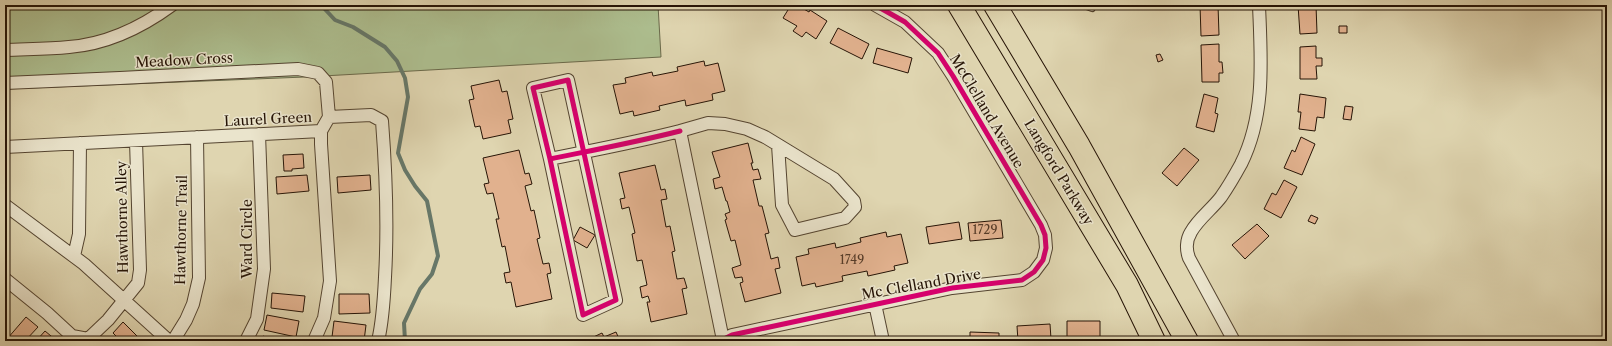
<svg xmlns="http://www.w3.org/2000/svg" width="1612" height="346" font-family="'Libre Caslon Text',serif">
<style>
.green{fill:#adbe8f;stroke:#6a694a}
.lines{fill:none;stroke-linecap:round;stroke-linejoin:round}
.stream{stroke:#677768;stroke-width:4}
.building{fill:#e1b18e;stroke:#261406}
.service-casing{stroke:#544430;stroke-width:8}
.minor-casing{stroke:#544430;stroke-width:14}
.motorway-casing{stroke:#261406;stroke-width:24}
.service{stroke:#eae4cc;stroke-width:6}
.minor{stroke:#eae4cc;stroke-width:12}
.motorway{stroke:#dfd5b0;stroke-width:22}
.cycleway-casing{stroke:#eae4cc;stroke-width:8}
.cycleway{stroke:#d6006c;stroke-width:5}
.labels{text-anchor:middle;stroke-width:3;stroke-linejoin:round;paint-order:stroke}
.number-label{font-size:12px;fill:#553b28}
.street-label{font-size:14px;fill:#261406;stroke:#eae4cc}
</style>
<rect width="100%" height="100%" fill="#dfd5b0"/>
<filter id="stains"><feTurbulence type="fractalNoise" baseFrequency=".005" numOctaves="4"/><feColorMatrix values="0 0 0 0 .2 0 0 0 0 .09 0 0 0 0 .02 0 0 0 .5 -.17"/></filter>
<radialGradient id="worn" r=".72"><stop offset=".6" stop-color="#630" stop-opacity="0"/><stop offset="1" stop-color="#630" stop-opacity=".3"/></radialGradient>
<path class="green" d="M5,5H658L661,57L305,77L5,89Z"/>
<g class="lines">
<path class="stream" d="M321,5L335,20L353,27L385,47L397,61L405,78L408,97L398,153L405,170L415,186L427,201L438,256L432,274L420,289L404,323L405,341"/>
</g>
<path class="building" d="M791,5H797L809,12L810,10L827,21L816,39L806,32L802,37L793,31L797,26L783,18Z
M1200,5H1218L1219,35L1201,36Z
M1298,5H1316L1317,33L1300,34Z
M1339,26H1347V33H1339Z
M838,28L869,44L862,59L830,43Z
M1219,44V62H1222L1223,73H1219V82H1202L1201,45Z
M1316,46V58H1322V66H1316L1317,79H1300V47Z
M877,48L912,58L908,73L873,63Z
M1160,54L1163,60L1158,62L1156,55Z
M704,61L705,66L718,63L725,91L712,94L713,100L686,106L685,100L659,106L660,110L634,116L633,111L620,114L613,85L626,83L625,78L652,72L653,76L678,71L677,67Z
M499,80L502,92L507,91L513,119L508,120L511,133L483,139L480,126L475,127L469,100L474,99L471,86Z
M1204,94L1218,98L1215,113L1218,114L1214,132L1196,127Z
M1300,94L1326,98L1324,118L1317,117L1315,131L1299,129L1301,112H1298Z
M1345,106L1353,107L1351,120L1343,119Z
M1301,137L1315,144L1302,175L1284,168L1292,150L1295,152Z
M748,143L753,163H751L753,170L758,169L761,179L753,180L759,206H762L769,233L765,234L771,259L778,257L780,268L775,269L781,293L745,302L740,283L743,282L742,277L735,278L732,268L741,265L735,240L731,241L725,220L727,219L725,214L730,212L727,201H726L722,187L715,189L713,179L720,177L712,152Z
M1184,148L1199,160L1177,186L1162,173Z
M519,150L525,174L529,173L532,184L525,186L531,211L534,210L540,238L537,239L543,264L549,263L551,273L547,274L552,299L516,307L511,282L506,283L504,273L510,272L505,246L502,247L496,219H499L493,193L487,194L484,184L489,183L483,158Z
M303,154L304,168L292,169V171H284L283,155Z
M655,165L661,190L665,189L667,199L661,200L666,227L670,226L675,251L672,252L677,279L684,278L687,288L682,289L687,314L651,322L647,302H650L648,296L642,298L640,287L647,285L642,260L637,261L632,234L635,233L629,207L622,209L620,199L625,198L619,173Z
M307,175L309,191L277,194L276,177Z
M370,175L371,190L338,193L337,177Z
M1284,180L1297,187L1281,218L1264,209L1272,193L1276,195Z
M1311,215L1318,218L1315,224L1308,221Z
M1001,220L1003,238L970,241L968,223Z
M959,222L962,239L929,244L926,227Z
M1257,224L1269,236L1245,259L1232,245Z
M580,227L595,235L587,248L573,240Z
M886,232L887,237L901,234L908,263L894,266L895,270L868,276L867,271L842,276L843,281L816,287L815,283L802,286L796,257L809,254L808,249L835,243L836,248L861,242L860,238Z
M272,293L305,296L303,312L271,308Z
M339,294H369L370,313L339,314Z
M267,315L299,321L296,337L264,330Z
M26,317L38,327L25,341H9L7,339Z
M334,321L366,325L364,341L332,337Z
M1067,321H1100V338H1067Z
M123,322L142,341H121L113,333Z
M1050,324L1051,339L1018,341L1017,326Z
M45,331L57,341H36Z
M616,332L620,341H585L602,333L604,337Z
M970,332L999,333V341H960L961,337H970Z
M263,336L279,341H262Z"/>
<g class="lines">
<g class="service-casing">
<path id="service" d="M1084,5L1092,8"/>
</g>
<g class="minor-casing">
<path id="minor" d="M5,50C26,49 48,49 69,47C107,44 142,27 172,5
M5,83L120,78L298,69L318,73L326,82L329,117L321,131V144L330,281L324,318L314,341
M329,117L371,115L382,121C386,173 388,225 385,277C384,299 383,320 378,341
M5,147L321,131
M550,159L533,88L568,80L616,300L583,315L550,159C594,150 637,142 680,131
M5,205L84,264L169,341
M74,256L79,234L80,143
M5,279L47,313L72,336L88,339L108,320L138,283L140,270L136,141
M875,304L883,341
M723,340L680,131L708,123L725,124L747,129L765,137L834,179L854,201L855,207L845,218L795,230L782,205L778,145
M173,341L186,320L193,304L199,278L197,137
M246,341L257,319L264,269L259,134
M720,341L732,335L952,288L1022,280L1034,272L1043,260L1046,248L1045,235L1041,225L953,76L938,53L905,22L875,5
M1234,341L1189,258C1186,250 1186,240 1191,232C1198,219 1212,209 1221,197C1228,187 1235,175 1241,164C1266,114 1261,58 1259,5"/>
</g>
<g class="motorway-casing">
<path id="motorway" d="M959,5L1127,285L1154,341
M995,5L1079,146L1187,341"/>
</g>
<use href="#service" class="service"/>
<use href="#minor" class="minor"/>
<use href="#motorway" class="motorway"/>
<g class="cycleway-casing">
<path id="cycleway" d="M550,159L533,88L568,80L616,300L583,315L550,159C594,150 637,142 680,131
M720,341L732,335L952,288L1022,280L1034,272L1043,260L1046,248L1045,235L1041,225L953,76L938,53L905,22L875,5"/>
</g>
<use href="#cycleway" class="cycleway"/>
</g>
<g class="labels">
<g class="number-label">
<text x="985" y="234">1729</text>
<text x="852" y="264">1749</text>
</g>
<g class="street-label">
<text transform="translate(184 60) rotate(-3)" y="5">Meadow Cross</text>
<text transform="translate(987 111) rotate(59)" y="5">McClelland Avenue</text>
<text transform="translate(268 119) rotate(-3)" y="5">Laurel Green</text>
<text transform="translate(1059 172) rotate(59)" y="5">Langford Parkway</text>
<text transform="translate(122 217) rotate(-91)" y="5">Hawthorne Alley</text>
<text transform="translate(181 230) rotate(-89)" y="5">Hawthorne Trail</text>
<text transform="translate(247 239) rotate(-90)" y="5">Ward Circle</text>
<text transform="translate(921 284) rotate(-10)" y="5">Mc Clelland Drive</text>
</g>
</g>
<rect width="1612" height="346" fill="none" stroke="#dfd5b0" stroke-width="20"/>
<rect x="6" y="6" width="1600" height="334" fill="none" stroke="#261406" stroke-width="2"/>
<rect x="10" y="10" width="1592" height="326" fill="none" stroke="#261406"/>
<rect width="100%" height="100%" filter="url(#stains)"/>
<rect width="100%" height="100%" fill="url(#worn)"/>
</svg>
